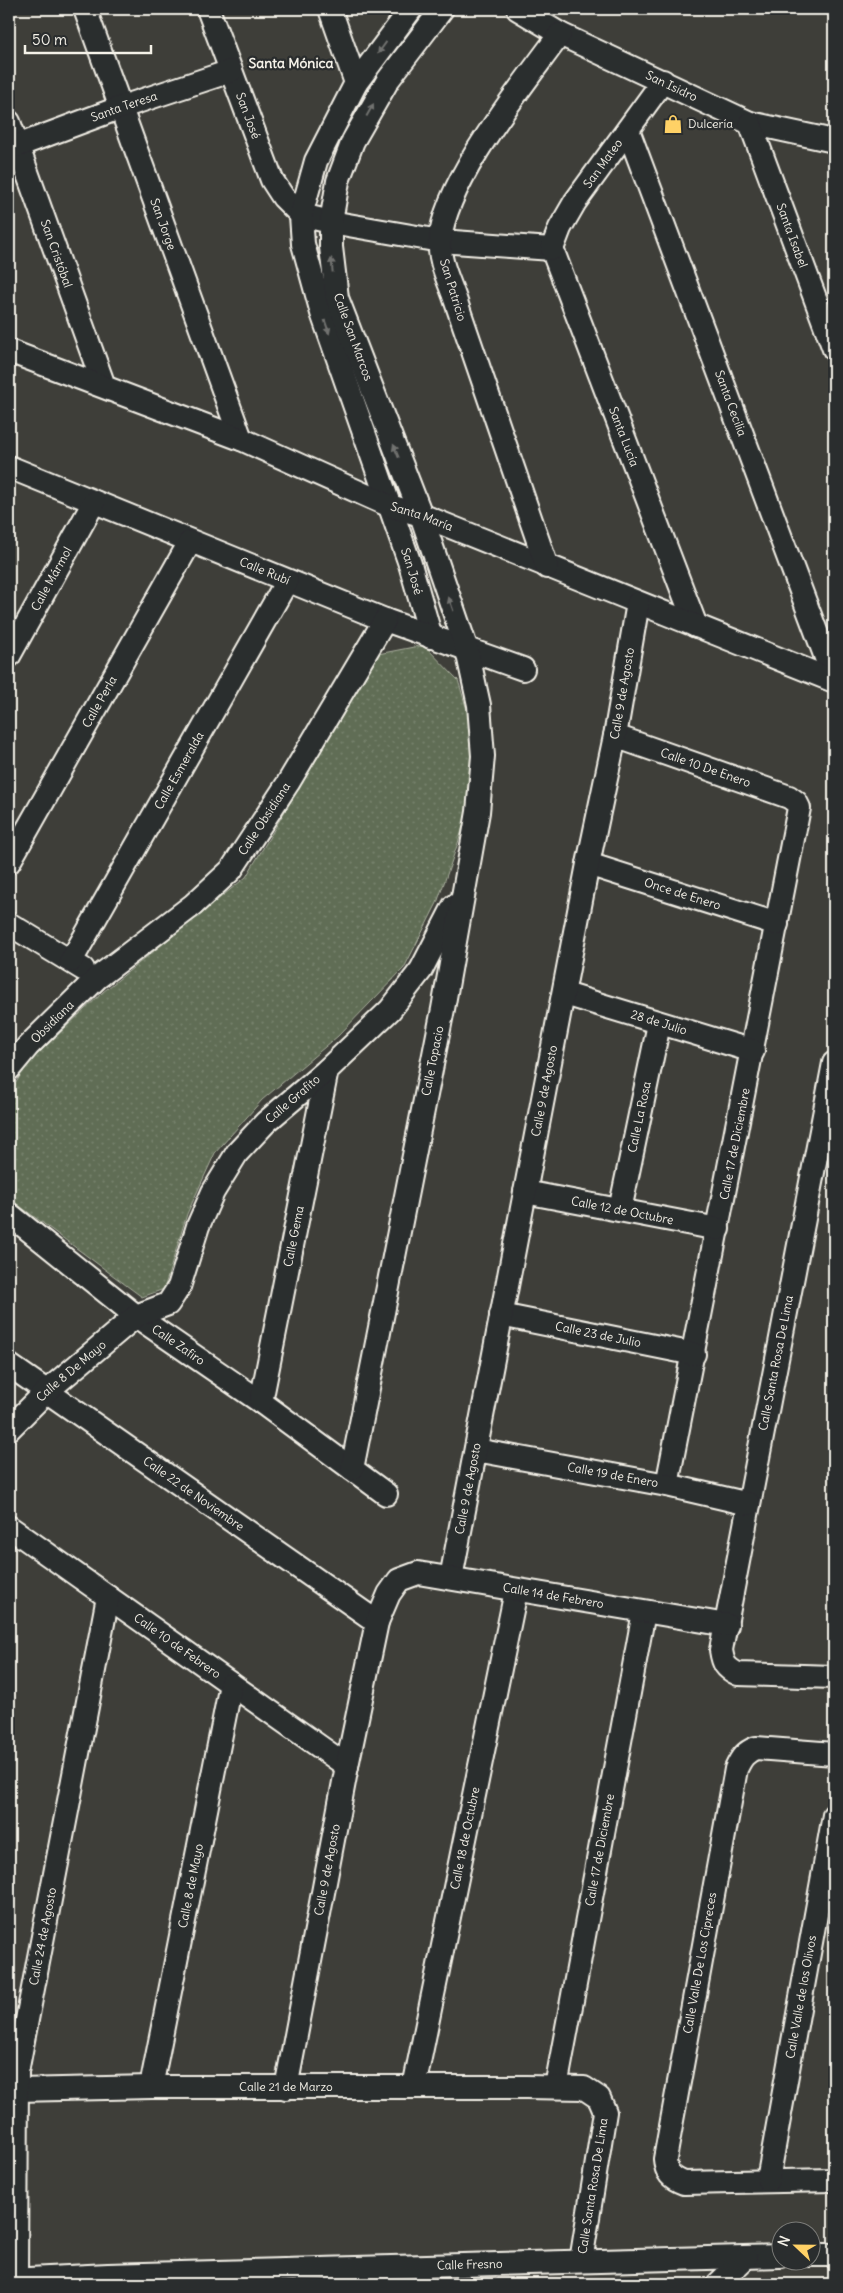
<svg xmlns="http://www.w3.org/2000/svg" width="843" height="2293" font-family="Delius,sans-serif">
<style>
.park{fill:url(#park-dots);stroke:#aaaf9e}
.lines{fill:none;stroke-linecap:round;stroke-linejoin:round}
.minor-casing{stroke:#f4f1e8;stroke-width:26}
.minor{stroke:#2a2d2e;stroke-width:22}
.oneway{fill:#71726f}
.labels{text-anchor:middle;stroke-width:4.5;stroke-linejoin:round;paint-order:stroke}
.street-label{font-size:12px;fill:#f4f1e8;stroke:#2a2d2e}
.poi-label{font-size:12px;fill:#f4f1e8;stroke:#2a2d2e;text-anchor:start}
.neighbourhood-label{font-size:14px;font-weight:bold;fill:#f4f1e8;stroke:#2a2d2e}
</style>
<defs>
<pattern id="park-dots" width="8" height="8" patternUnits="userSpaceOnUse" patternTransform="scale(1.25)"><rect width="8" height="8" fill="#606d55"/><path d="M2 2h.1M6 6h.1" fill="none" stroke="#77826d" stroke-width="1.8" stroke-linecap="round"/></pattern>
</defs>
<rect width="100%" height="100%" fill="#3e3e39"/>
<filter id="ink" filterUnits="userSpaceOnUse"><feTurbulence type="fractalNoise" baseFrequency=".02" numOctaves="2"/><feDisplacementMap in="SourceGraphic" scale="10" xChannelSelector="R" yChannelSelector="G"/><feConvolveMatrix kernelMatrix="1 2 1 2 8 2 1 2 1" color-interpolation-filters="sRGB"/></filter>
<g filter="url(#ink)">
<path class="park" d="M424,645L458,680L470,720L472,795L459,840L437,903L404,968L338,1036L262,1100L215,1153L187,1214L164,1289L142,1297L9,1198V1094L28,1063L103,992L246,877L378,654Z"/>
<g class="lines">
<g class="minor-casing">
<g id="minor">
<path id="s1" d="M85,9L241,439"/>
<path id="s2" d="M208,9L272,180L283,197L301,215L331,222L440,241L552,249"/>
<path d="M330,9L356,83"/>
<path id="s3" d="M411,9L356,83L316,161L301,215L303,244L322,313L410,564L431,637"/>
<path id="s4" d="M518,9L560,34L750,123L834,141"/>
<path id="s5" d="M9,122L104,386"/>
<path id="s6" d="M750,123L834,349"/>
<path id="s7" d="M628,130L834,679"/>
<path id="s8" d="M17,146L119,108L231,71"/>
<path id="s9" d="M552,249L696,626"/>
<path id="s10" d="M552,249L560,228L575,202L663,81"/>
<path id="s11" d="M9,351L241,439L390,506L421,515L834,681"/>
<path id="s12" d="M9,467L385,620L523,669"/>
<path d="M547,567L454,296C448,279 438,258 440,241C445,180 524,84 560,34"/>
<path id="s13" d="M9,656L94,502"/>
<path id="s14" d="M615,736L789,797L796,802L799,808L667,1485"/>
<path id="s15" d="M9,862L190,542"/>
<path id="s16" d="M588,864L777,924"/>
<path d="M9,924L83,969"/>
<path id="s17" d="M71,961L287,581"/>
<path id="s18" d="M565,994L753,1051"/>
<path d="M834,1063L721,1650C723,1663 725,1668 738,1674L834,1677"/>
<path id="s19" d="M9,1069L28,1046L97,978L193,905L231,870L288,783L385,620"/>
<path id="s20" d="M525,1192L718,1229"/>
<path id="s21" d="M620,1210L659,1024"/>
<path id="s22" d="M9,1214L136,1316L261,1402L386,1494"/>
<path id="s23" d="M501,1315L694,1354"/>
<path id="s24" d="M9,1365L377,1622"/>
<path id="s25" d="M261,1402L327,1070"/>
<path id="s26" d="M9,1429L46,1392L136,1316L168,1304L179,1287L198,1226L213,1192L237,1153L266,1122L327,1070L390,1010L421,970L454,906"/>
<path id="s27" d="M476,1450L667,1485L749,1504"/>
<path id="s28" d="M352,1469L443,1009L478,812L483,756L479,705L467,650L421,515L337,298L331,247V222L338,181L353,141L388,80L442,9"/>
<path id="s29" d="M9,1527L347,1766"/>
<path id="s30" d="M451,1578L588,864L615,736L638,603"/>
<path d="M834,1754L756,1748C745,1752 741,1758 736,1769L665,2159C666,2173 671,2178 684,2183L834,2180"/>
<path id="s31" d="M151,2087L231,1684"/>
<path id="s32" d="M414,2087L516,1591"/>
<path id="s33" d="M556,2087L644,1612"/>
<path id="s34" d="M286,2088L347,1766L377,1622L389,1594L399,1580L418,1573L727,1625"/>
<path id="s35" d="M17,2090L151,2087H526L584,2088L599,2098L605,2112L581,2261"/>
<path id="s36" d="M768,2180L834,1815"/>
<path d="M810,2255H834"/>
<path id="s37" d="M9,2280L108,2275L780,2256"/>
<path id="s38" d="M16,2280L17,2072L108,1597"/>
<path d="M718,2284L746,2257"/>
</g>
</g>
<use href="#minor" class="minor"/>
</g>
<defs><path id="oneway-solid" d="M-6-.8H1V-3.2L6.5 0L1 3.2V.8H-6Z" transform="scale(1.25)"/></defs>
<g class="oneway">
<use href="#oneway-solid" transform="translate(382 48) rotate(126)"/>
<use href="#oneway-solid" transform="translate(370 110) rotate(-61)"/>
<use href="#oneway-solid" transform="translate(332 265) rotate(-95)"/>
<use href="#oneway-solid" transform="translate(327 327) rotate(71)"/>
<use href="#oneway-solid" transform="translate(396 451) rotate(-112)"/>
<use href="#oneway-solid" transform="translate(451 604) rotate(-109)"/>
</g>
</g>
<defs>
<g id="shop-bare" transform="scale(1.5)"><path d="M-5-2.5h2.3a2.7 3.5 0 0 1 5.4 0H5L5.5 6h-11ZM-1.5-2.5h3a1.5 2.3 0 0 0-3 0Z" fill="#ffd166" stroke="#2a2d2e" stroke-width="2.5" paint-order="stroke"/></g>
</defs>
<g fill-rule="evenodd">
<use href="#shop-bare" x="673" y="124"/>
</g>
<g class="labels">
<g class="street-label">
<text dy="4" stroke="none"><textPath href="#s4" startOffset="172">San Isidro</textPath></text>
<text dy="4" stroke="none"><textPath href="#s8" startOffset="114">Santa Teresa</textPath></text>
<text dy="4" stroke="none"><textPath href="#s2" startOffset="114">San José</textPath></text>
<text dy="4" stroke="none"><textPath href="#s10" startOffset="100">San Mateo</textPath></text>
<text dy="4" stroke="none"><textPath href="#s1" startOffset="229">San Jorge</textPath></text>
<text dy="4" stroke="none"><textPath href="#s6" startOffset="120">Santa Isabel</textPath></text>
<text dy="4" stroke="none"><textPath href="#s5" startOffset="140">San Cristóbal</textPath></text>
<text transform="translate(453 290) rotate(73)" y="4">San Patricio</text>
<text transform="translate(353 337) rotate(70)" y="4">Calle San Marcos</text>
<text dy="4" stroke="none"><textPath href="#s7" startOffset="292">Santa Cecilia</textPath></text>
<text dy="4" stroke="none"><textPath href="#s9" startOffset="201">Santa Lucía</textPath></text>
<text dy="4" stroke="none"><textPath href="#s11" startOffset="445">Santa María</textPath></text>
<text dy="4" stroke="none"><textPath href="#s3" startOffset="610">San José</textPath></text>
<text dy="4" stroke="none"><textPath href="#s12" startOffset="276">Calle Rubí</textPath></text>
<text dy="4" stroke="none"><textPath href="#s13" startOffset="88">Calle Mármol</textPath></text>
<text dy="4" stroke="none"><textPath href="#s30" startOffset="901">Calle 9 de Agosto</textPath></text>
<text dy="4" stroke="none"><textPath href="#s15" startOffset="184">Calle Perla</textPath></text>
<text dy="4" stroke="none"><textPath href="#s14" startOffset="96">Calle 10 De Enero</textPath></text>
<text dy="4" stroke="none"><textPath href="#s17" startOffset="219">Calle Esmeralda</textPath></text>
<text dy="4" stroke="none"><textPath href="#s19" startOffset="360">Calle Obsidiana</textPath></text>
<text dy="4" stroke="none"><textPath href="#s16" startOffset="99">Once de Enero</textPath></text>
<text dy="4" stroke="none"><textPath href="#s19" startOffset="64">Obsidiana</textPath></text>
<text dy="4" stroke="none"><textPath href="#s18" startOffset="98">28 de Julio</textPath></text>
<text dy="4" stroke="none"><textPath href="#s28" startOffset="416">Calle Topacio</textPath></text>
<text dy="4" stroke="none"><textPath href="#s30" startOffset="496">Calle 9 de Agosto</textPath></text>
<text dy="4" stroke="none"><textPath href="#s26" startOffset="449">Calle Grafito</textPath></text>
<text dy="4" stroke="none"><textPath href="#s21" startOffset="95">Calle La Rosa</textPath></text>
<text transform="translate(735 1144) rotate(-79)" y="4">Calle 17 de Diciembre</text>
<text dy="4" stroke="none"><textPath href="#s20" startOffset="99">Calle 12 de Octubre</textPath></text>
<text dy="4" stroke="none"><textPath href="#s25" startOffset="169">Calle Gema</textPath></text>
<text dy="4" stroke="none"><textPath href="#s23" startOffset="99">Calle 23 de Julio</textPath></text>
<text dy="4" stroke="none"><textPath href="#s22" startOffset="214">Calle Zafiro</textPath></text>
<text transform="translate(776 1363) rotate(-79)" y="4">Calle Santa Rosa De Lima</text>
<text dy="4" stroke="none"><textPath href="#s26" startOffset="85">Calle 8 De Mayo</textPath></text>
<text dy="4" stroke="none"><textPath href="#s27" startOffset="139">Calle 19 de Enero</textPath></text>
<text dy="4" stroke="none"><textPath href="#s30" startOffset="91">Calle 9 de Agosto</textPath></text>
<text dy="4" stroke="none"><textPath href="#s24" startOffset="225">Calle 22 de Noviembre</textPath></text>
<text dy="4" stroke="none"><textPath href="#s34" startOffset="680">Calle 14 de Febrero</textPath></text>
<text dy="4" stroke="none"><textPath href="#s29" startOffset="206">Calle 10 de Febrero</textPath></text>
<text dy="4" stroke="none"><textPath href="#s32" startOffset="254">Calle 18 de Octubre</textPath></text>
<text dy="4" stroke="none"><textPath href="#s33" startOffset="241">Calle 17 de Diciembre</textPath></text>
<text dy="4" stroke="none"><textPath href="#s34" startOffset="222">Calle 9 de Agosto</textPath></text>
<text dy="4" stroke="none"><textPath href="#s31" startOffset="205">Calle 8 de Mayo</textPath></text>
<text dy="4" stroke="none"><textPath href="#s38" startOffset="346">Calle 24 de Agosto</textPath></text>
<text transform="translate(700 1963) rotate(-80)" y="4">Calle Valle De Los Cipreces</text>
<text dy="4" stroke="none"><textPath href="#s36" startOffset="186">Calle Valle de los Olivos</textPath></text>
<text dy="4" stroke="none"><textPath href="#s35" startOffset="269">Calle 21 de Marzo</textPath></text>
<text transform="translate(593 2186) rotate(-81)" y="4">Calle Santa Rosa De Lima</text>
<text dy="4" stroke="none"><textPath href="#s37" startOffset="461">Calle Fresno</textPath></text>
</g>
<g class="poi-label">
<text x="688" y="128">Dulcería</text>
</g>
<g class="neighbourhood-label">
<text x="291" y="68">Santa Mónica</text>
</g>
</g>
<rect width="843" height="2293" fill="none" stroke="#2a2d2e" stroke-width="30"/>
<rect x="15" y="15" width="813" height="2263" fill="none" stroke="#f4f1e8" stroke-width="2" filter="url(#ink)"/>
<g transform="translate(796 2246) rotate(292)"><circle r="24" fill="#2a2d2e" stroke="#7b7b78"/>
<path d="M0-4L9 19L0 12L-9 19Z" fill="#ffd166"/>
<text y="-8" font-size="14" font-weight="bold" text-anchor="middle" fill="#f4f1e8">N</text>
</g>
<path d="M25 45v8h126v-8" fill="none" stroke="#f4f1e8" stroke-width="2.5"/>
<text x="32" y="45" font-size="15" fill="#f4f1e8" stroke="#2a2d2e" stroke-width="4" paint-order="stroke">50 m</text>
</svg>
